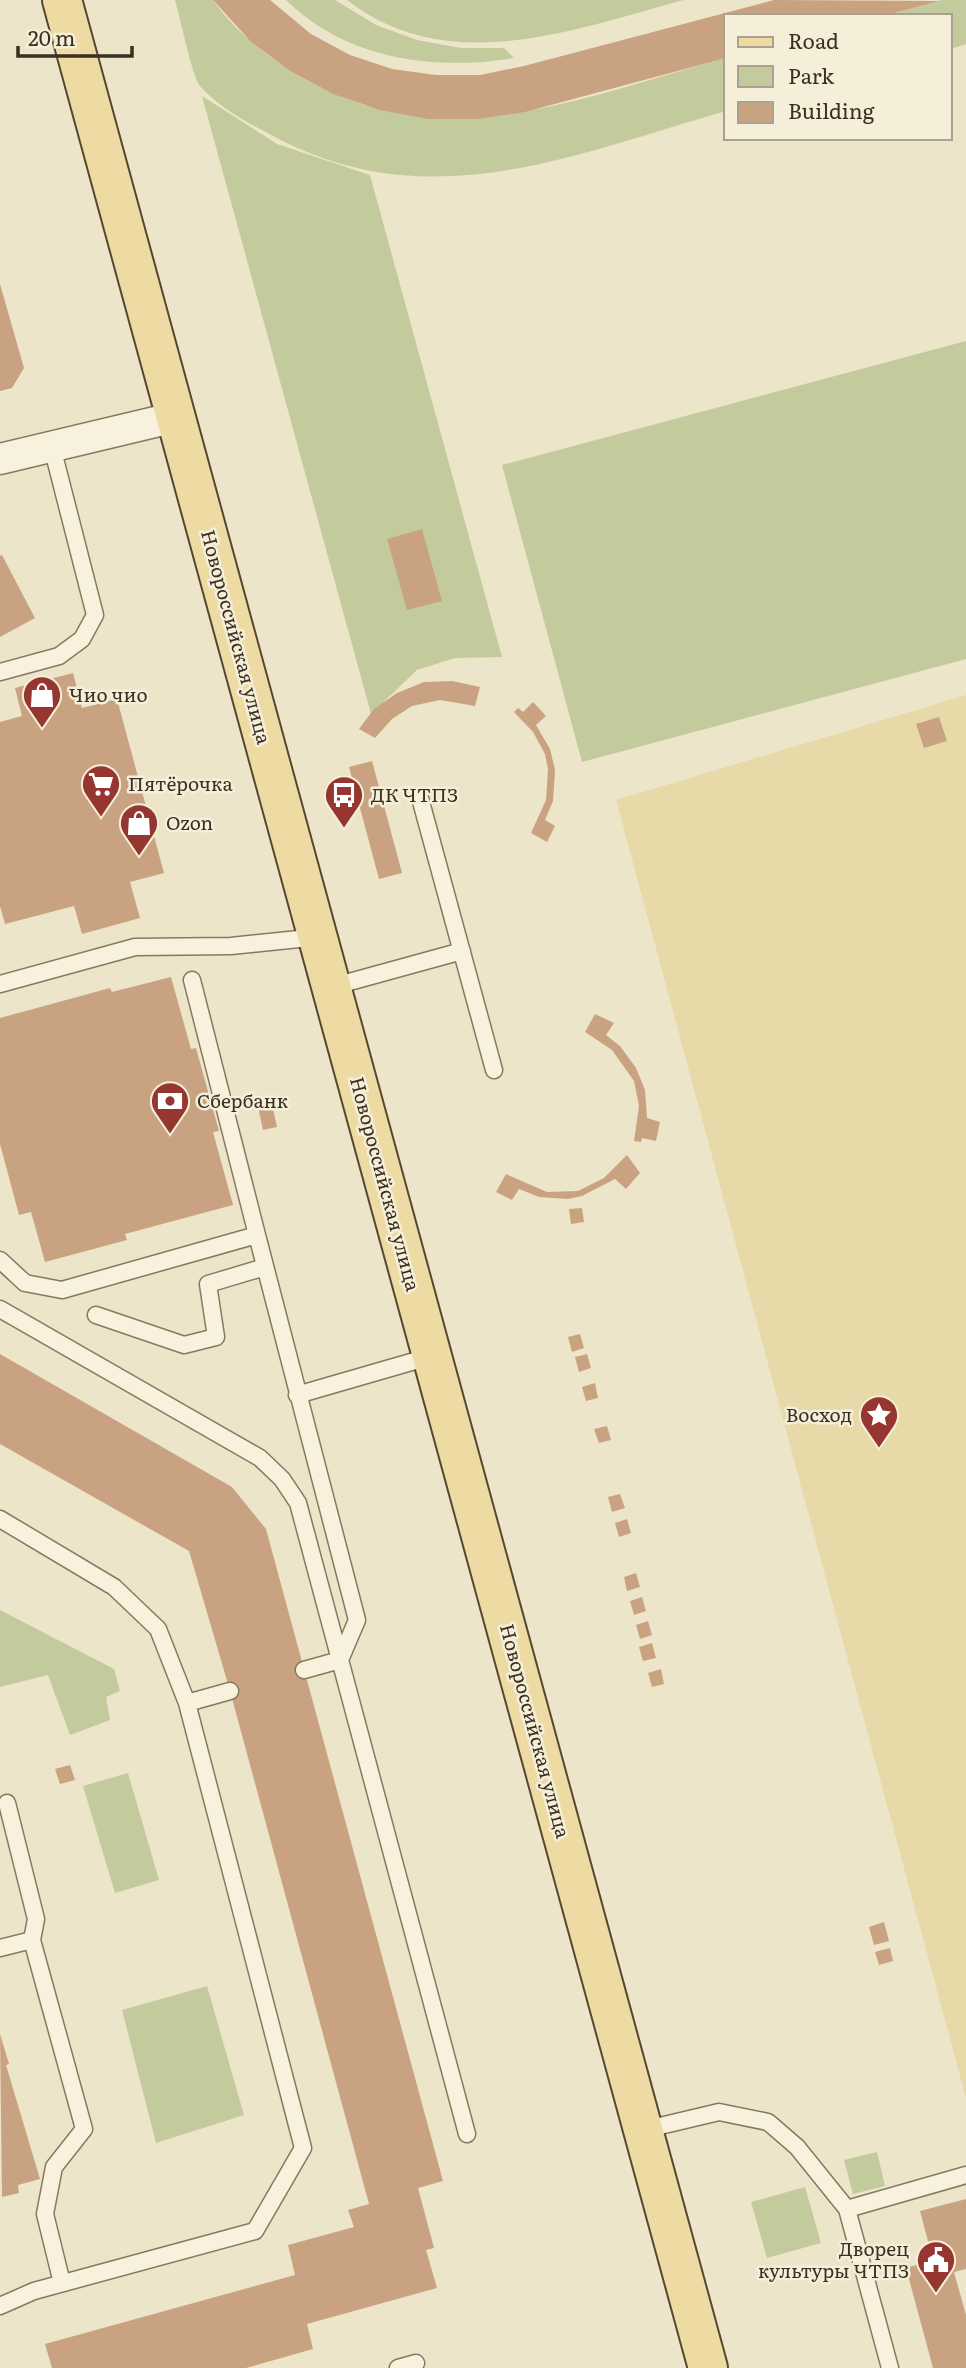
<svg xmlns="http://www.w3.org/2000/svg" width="966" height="2368" font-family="Literata,serif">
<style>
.green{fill:#c3cb9d}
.sand{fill:#e7daa8}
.building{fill:#c9a381}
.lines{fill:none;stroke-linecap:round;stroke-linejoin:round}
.lane-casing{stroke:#89785e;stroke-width:19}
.street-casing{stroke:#89785e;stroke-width:33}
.primary-casing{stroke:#574632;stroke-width:42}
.lane{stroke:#f8f1dd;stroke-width:16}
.street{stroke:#f8f1dd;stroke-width:30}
.primary{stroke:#eedba4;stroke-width:38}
.labels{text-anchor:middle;stroke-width:5;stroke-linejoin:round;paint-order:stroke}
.street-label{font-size:19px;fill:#3a2f21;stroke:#f5eed9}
.poi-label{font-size:19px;fill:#3a2f21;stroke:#f5eed9;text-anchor:start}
</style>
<rect width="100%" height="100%" fill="#ede5c9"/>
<path class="green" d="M175,0H213C237,34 273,62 310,82C450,157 585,96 726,58V111C572,155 429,219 275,137C250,124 219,108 200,86C192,77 180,16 175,0Z
M286,0H335L376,25L417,40L461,48H504L514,58C435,71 347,60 286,0Z
M347,0H684C575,29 448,79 347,0Z
M942,0H966V44L950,49V16H883Z
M202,96L277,144L370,175L502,657L455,658L417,670L371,714Z
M966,341V659L582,762L502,465Z
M0,1610L114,1669L120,1691L106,1697L110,1720L70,1735L48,1675L0,1687Z
M128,1773L159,1880L115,1893L83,1786Z
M207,1986L244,2115L156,2143L122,2010Z
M877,2152L885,2186L853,2194L844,2160Z
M805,2187L821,2243L767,2258L751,2202Z"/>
<path class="sand" d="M966,695V2098L616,800Z"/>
<path class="building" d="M213,0H270L311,34L350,55L392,69L436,75H480L524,66L774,0L939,1L883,16H726V58L525,112L476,119H428L380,110L333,94L290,71L251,42Z
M0,284L24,368L12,388L0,391Z
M422,529L442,601L407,610L387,539Z
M2,555L35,618L0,637V556Z
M73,673L82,708L117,699L164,873L130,882L140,918L82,934L74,906L5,924L0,906V722L22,716L15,688Z
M452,681L480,687L475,706L440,700L412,706L392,719L375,738L359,729L374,709L397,693L424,682Z
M533,702L546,716L536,725L550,749L555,770L553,801L545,820L555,826L547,842L531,833L546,800L548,769L545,754L533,732L514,712L518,708L523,712Z
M939,717L947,741L924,748L916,724Z
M372,761L402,873L379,879L349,767Z
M171,977L191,1049L196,1048L219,1131L213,1132L233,1205L125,1234L127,1240L45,1262L31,1212L19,1215L0,1144V1018L110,988L112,992Z
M595,1014L614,1023L606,1035L620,1046L636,1068L645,1090L647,1118L660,1122L656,1141L642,1138L641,1142L634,1141L639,1106L634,1081L612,1050L585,1032Z
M271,1100L277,1127L263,1130L257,1102Z
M627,1155L640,1173L626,1189L615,1179L582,1196L568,1199L539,1197L519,1189L512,1200L496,1192L506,1174L547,1192L578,1191L604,1178Z
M582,1208L584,1222L571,1224L569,1209Z
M580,1334L584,1348L572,1352L568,1337Z
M0,1354L232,1487L266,1529L443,2181L418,2188L434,2248L426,2250L437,2288L307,2324L313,2349L246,2368H52L45,2344L295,2275L288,2245L354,2227L348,2210L369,2204L230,1691L189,1551L0,1444Z
M587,1354L591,1368L579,1372L575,1357Z
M595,1383L598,1398L586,1401L582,1387Z
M607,1426L611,1440L599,1443L594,1429Z
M620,1494L625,1508L612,1512L608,1497Z
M627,1519L631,1533L619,1537L615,1523Z
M636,1573L640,1587L627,1591L624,1577Z
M642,1597L646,1611L634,1615L630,1601Z
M648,1621L652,1635L640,1639L636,1625Z
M652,1643L656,1658L643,1661L639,1647Z
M661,1669L664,1684L652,1687L648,1673Z
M70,1765L75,1780L60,1784L55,1769Z
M884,1922L889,1941L874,1945L869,1927Z
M890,1948L893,1961L879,1965L875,1952Z
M0,2034L9,2064L6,2065L40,2179L18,2185L19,2193L2,2197Z
M966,2199V2269L954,2272L966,2315V2368H933L906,2268L933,2260L920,2211Z"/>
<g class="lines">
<g class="lane-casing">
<path id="lane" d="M0,672L59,656L82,639L95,615L52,447
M420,798L494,1070
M192,980L257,1235
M0,984L135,947L231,946L318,937
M331,987L462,951
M0,1260L25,1283L62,1290L257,1235L357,1620L340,1660L304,1670
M0,1309L260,1458L282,1479L298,1503L467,2134
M96,1315L184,1345L216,1337L208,1284L265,1267
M297,1395L432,1356
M0,1519L114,1587L158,1629L187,1703L303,2148L255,2231L34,2291L0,2306
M187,1703L230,1691
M7,1803L36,1919L32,1940L84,2129L54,2167L45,2214L62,2283
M0,1948L32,1940
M643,2130L719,2112L768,2122L797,2147L847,2209L890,2368
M847,2209L966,2175
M398,2368L416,2363"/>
</g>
<g class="street-casing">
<path id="street" d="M0,459L176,417"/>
</g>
<g class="primary-casing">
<path id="primary" d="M62,0L708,2368"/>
</g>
<use href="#lane" class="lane"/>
<use href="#street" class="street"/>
<use href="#primary" class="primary"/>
</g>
<defs>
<g id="shop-pin" transform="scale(2.0125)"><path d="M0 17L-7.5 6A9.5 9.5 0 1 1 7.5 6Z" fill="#963631" stroke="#f5eed9"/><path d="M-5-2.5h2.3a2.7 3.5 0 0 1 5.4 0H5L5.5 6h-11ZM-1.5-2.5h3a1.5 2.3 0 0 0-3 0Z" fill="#fff"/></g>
<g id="supermarket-pin" transform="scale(2.0125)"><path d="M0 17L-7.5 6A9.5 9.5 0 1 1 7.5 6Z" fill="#963631" stroke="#f5eed9"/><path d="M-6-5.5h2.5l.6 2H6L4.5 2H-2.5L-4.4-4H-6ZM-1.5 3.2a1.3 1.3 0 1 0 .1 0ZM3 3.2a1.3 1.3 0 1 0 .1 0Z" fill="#fff"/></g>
<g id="bus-pin" transform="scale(2.0125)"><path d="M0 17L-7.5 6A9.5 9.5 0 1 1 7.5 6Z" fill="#963631" stroke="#f5eed9"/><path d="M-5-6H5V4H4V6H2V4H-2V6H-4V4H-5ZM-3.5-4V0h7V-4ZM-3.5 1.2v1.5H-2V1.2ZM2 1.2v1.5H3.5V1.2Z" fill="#fff"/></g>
<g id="bank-pin" transform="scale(2.0125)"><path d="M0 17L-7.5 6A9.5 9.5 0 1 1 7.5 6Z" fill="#963631" stroke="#f5eed9"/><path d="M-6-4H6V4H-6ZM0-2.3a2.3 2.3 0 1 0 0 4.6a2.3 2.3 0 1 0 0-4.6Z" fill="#fff"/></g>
<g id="sight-pin" transform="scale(2.0125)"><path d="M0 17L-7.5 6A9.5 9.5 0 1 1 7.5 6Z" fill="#963631" stroke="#f5eed9"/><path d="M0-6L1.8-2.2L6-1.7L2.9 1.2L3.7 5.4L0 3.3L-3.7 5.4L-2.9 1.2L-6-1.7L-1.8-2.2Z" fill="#fff"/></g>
<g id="civic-pin" transform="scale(2.0125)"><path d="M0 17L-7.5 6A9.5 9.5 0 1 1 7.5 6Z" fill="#963631" stroke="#f5eed9"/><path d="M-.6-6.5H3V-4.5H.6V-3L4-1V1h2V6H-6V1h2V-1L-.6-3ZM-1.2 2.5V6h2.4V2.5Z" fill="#fff"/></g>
</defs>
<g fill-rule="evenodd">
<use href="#shop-pin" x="42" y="695"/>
<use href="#supermarket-pin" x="101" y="784"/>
<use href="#bus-pin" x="344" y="795"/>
<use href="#shop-pin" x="139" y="823"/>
<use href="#bank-pin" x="170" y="1101"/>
<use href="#sight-pin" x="879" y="1415"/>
<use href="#civic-pin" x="936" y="2260"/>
</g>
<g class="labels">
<g class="street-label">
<text transform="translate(236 637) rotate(75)" y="7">Новороссийская улица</text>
<text transform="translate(385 1184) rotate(75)" y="7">Новороссийская улица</text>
<text transform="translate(535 1731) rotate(75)" y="7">Новороссийская улица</text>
</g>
<g class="poi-label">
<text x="69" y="702">Чио чио</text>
<text x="128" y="791">Пятёрочка</text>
<text x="371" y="802">ДК ЧТПЗ</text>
<text x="166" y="830">Ozon</text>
<text x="197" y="1108">Сбербанк</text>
<text x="852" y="1422" text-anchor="end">Восход</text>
<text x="909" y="2256" text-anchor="end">Дворец<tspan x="909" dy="22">культуры ЧТПЗ</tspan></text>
</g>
</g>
<rect x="724" y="14" width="228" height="126" fill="#f5eed9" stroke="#aaa28f" stroke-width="2"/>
<rect x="738" y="37" width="35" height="10" fill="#eedba4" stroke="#aaa28f" stroke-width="2"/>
<text x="788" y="49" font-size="21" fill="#3a2f21">Road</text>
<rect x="738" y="66" width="35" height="21" fill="#c3cb9d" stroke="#aaa28f" stroke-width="2"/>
<text x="788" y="84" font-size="21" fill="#3a2f21">Park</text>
<rect x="738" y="102" width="35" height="21" fill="#c9a381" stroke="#aaa28f" stroke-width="2"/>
<text x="788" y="119" font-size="21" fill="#3a2f21">Building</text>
<path d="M18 46v10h114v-10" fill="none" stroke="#3a2f21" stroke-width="3.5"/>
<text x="28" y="46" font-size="21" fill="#3a2f21" stroke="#f5eed9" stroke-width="5" paint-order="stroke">20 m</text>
</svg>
